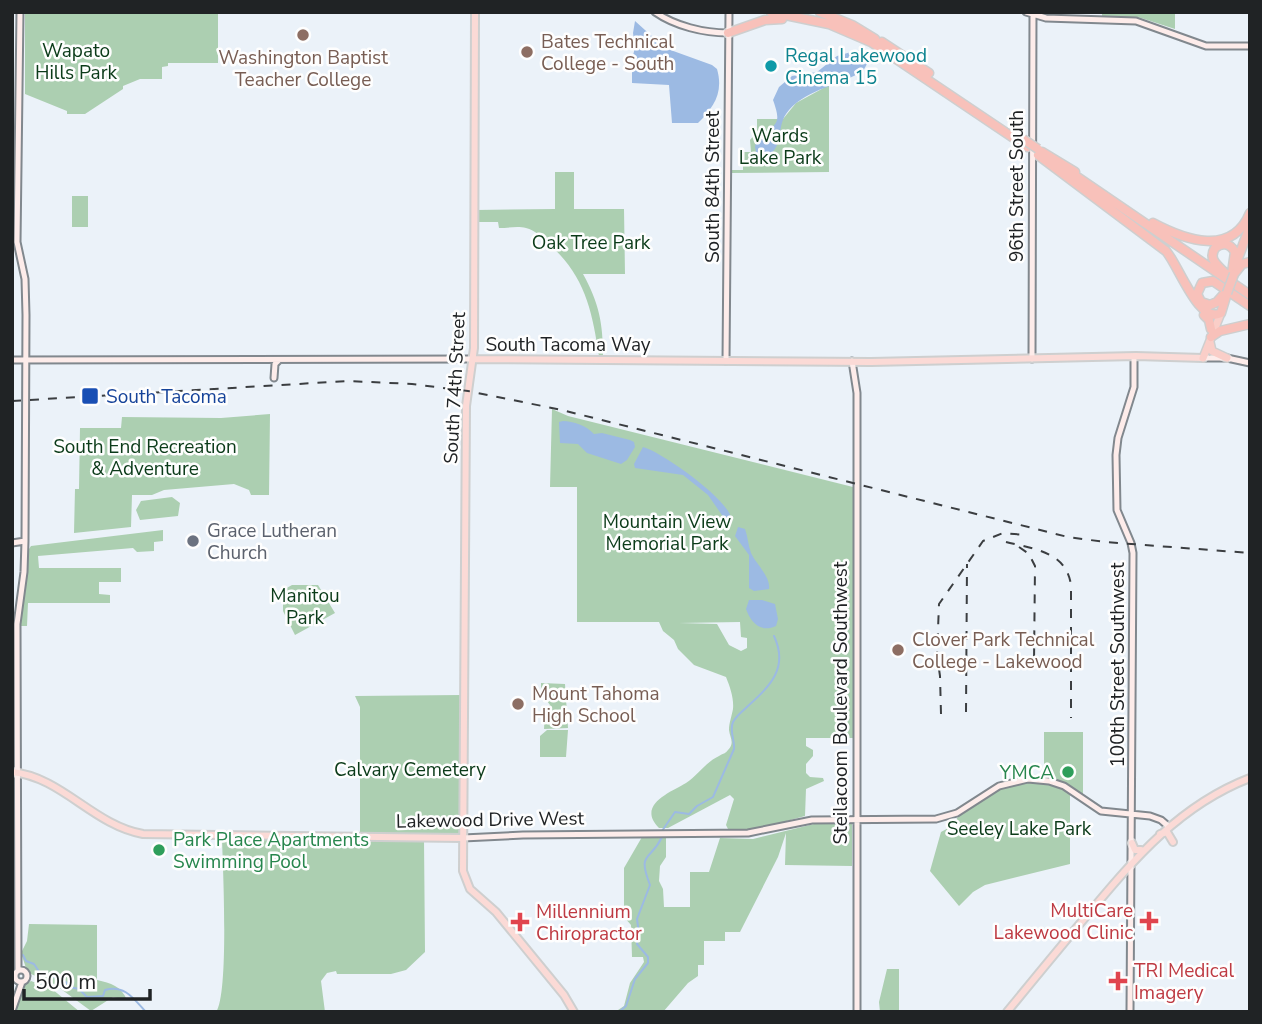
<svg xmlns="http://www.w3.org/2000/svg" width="1262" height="1024" font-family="'Nunito Sans',sans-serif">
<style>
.green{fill:#accfb1;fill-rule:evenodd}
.water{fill:#9cbae3}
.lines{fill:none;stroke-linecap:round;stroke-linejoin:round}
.stream{stroke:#9cbae3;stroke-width:2}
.secondary-casing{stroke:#81888e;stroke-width:9}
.primary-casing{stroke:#cecfcf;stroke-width:10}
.trunk-casing{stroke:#cecfcf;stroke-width:10}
.motorway-casing{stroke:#cecfcf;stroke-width:11}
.secondary{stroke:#fdecea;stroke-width:5}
.primary{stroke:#fbdad6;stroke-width:6}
.trunk{stroke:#facec8;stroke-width:7}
.motorway{stroke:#f8c1ba;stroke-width:8}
.rail{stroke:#3b3e41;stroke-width:2;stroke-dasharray:9 9;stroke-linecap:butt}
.motorway-bridge-casing{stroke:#cecfcf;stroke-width:11;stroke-linecap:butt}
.motorway-bridge{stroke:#f8c1ba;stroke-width:8}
.education-dot{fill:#8d6e63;stroke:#fefefe;stroke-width:2.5}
.culture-dot{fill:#0f9aa8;stroke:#fefefe;stroke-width:2.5}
.transit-dot{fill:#1a4fb4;stroke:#fefefe;stroke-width:2.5}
.worship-dot{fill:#6b7280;stroke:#fefefe;stroke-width:2.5}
.leisure-dot{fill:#2e9e5b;stroke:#fefefe;stroke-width:2.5}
.health-dot{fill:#e0444e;stroke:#fefefe;stroke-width:2.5}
.labels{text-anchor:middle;stroke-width:5;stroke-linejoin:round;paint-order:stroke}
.education-label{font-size:19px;fill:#785e54;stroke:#fefefe;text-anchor:start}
.park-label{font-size:19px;fill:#0b3b19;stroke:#fefefe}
.culture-label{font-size:19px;fill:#0d838f;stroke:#fefefe;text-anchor:start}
.street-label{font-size:19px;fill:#202325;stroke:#fefefe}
.transit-label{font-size:19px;fill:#164399;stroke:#fefefe;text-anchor:start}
.worship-label{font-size:19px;fill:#5b616d;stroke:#fefefe;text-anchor:start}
.leisure-label{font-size:19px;fill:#27864d;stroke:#fefefe;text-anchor:end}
.health-label{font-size:19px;fill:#be3a42;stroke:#fefefe;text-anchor:start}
</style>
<rect width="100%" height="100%" fill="#ebf2f9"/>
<path class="green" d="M25,12H218V63H168V66L162,67V79H140L123,86V89L85,114H67V111L25,94Z
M1102,12H1175V29L1138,17H1102Z
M829,85V172L730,173V170H743V152H751L750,140L757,132V119H783L796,103Z
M555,172H574V209H624L625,274H583C599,303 603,323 603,356H599C592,310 585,276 549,244C542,238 535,230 526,228C518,226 507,228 499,228L498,222H476V210L555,209Z
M72,196H88V227H72Z
M552,409L568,416L853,487V738H806V746L813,750V756L806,764V773L810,777L823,778L824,781L806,789L805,816L757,829H728L726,825L734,799L730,795L668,828H659C636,805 671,792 686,783C698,775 706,762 719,756C724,753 725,754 728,750C735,743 730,738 729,730C729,723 732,715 733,709C734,698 730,687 726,677L694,665L678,649L674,640L663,631L659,622H577V487H550ZM740,622L741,637L747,638V648L741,651L729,645L717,624L679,623Z
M270,414L269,495H251L249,490L234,484L164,490L152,495H132L131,527L74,533L75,489H79L80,428H121L122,417L221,418Z
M172,497L180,503L178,516L140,520L136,510L141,501Z
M163,530V541L154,542V551L137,552L133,548L38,556L39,568H121V582H99V594L110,595V603H28L27,626H20L29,549L31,546Z
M292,585H318L335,613L295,635L283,611V590Z
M541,683L565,684L568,728L544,729L545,711L550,705L541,693Z
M461,695L460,835L360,833V707L355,696Z
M547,730H568L566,757H540V736Z
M1044,732H1083V797L1055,780L1044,778Z
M1033,778L1070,790V864L985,885L973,892L959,906L930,871L941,832L952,826L963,809L995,788Z
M822,822L852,823V866L785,865L786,833L778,857L740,932H725V941H704V965H698V976L688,983L663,1012H615L624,1006L630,983L644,962L643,957H632L631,925L624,917V868L642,837H666V857L660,866L659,881L663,889L664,907H690V872H709L720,838L753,839Z
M222,839L424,840L425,952L406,970L391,974H337L336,971L327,973L321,981L325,1012H216C229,994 223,868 222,839Z
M29,924L97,925V980C111,983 121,986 127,1000L113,997L91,1011L54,984L31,974L26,968L21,953L27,941Z
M887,969H899V1012H880L879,1002Z
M31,981L52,989L80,1012H15L23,986Z"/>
<path class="water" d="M635,21L665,48L712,65L717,69C724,93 713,108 698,123H672L669,85L632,83V60L635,47L633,33Z
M858,50L867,57V64L863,71C839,86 809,88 789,110C774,127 787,143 766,158L757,156L755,147L757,137C777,124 782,125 773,100L779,87L792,76L817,72L837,56Z
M563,421C573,421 587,426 594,434L602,433L630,440L634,442L635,447L627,460L621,464L587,453L578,444L560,443L559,422Z
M643,447C662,452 728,499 731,518H724L708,495L683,475L635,468L634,464Z
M738,527L745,529C748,537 748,545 751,553C756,564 771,577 769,589L754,591L749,588V555L735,536Z
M749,600H762L775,604L778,619L776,626C761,633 751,623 746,609Z"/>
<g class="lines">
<path class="stream" d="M662,831L675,812L689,814L697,806L713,797L734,749C735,740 729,731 733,722C737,715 742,712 748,706C770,686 789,668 774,636
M12,942L13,944
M23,955L26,961L34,964L40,973L49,974L62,982H66L69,987L79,989L87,997L103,996L105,990C124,984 134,999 145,1011L149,1012
M619,1012L626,1006L635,979L648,963V957L637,944L639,934L637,919L650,885C637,851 650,862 662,837"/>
<g class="secondary-casing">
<path id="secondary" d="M655,12C675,26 704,33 728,33
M1026,12L1046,18L1136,21L1206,46H1250
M1203,358H1227L1250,363
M1032,359L1033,12
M12,360L473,359
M726,361L729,12
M852,361L857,393V1012
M274,378L275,364L279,360
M12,543L25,541
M463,838L523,835L748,833L812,820L936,819L957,813L999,786L1028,779L1049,781L1064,786L1101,811L1150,816L1161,820L1168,826
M15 976a6 6 0 1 1 12 0a6 6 0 1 1-12 0Z
M18,970L17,624L24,572L25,541L26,315L25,279L17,242L20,12
M12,1011L22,982
M1130,1012L1133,553L1131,543L1117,510L1116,455L1118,438L1134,387V360"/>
</g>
<g class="primary-casing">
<path id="primary" d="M475,12L474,348L466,406L463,871L470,889L496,912L564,995L574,1012
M473,359L871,362L1136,356L1203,358
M12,772C62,777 93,825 143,834L463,838
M1160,834L1167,832L1173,842
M1132,843L1135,850H1141
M1007,1012C1034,979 1061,946 1089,913C1135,858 1180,805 1250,778"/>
</g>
<g class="trunk-casing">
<path id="trunk" d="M1210,342L1212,351L1227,358
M1203,358L1221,313"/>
</g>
<g class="motorway-casing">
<path id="motorway" d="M771,12L829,24L871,42L1027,147
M820,12L852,25L875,39
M728,33L765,20L782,19
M882,42L929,73
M1042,152L1075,172
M1038,155L1166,251C1179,266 1199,325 1221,313L1227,293
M1070,172L1250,295
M1153,223C1185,240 1232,257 1250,213
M1237,261L1250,226
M1225,273C1217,265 1208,259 1215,248C1222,242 1230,243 1235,252L1232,273
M1234,274L1242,264L1250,262
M1225,293L1217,302L1210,305L1201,302L1197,294L1202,283L1213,281L1250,306
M1204,315L1209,320L1211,329
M1211,337L1220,331L1250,324"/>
</g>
<use href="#secondary" class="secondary"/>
<use href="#primary" class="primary"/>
<use href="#trunk" class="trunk"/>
<use href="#motorway" class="motorway"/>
<path class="rail" d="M12,401L348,381L412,384L468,391L562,410L1068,537L1105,542L1250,553
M1006,542C1033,549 1066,551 1071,585V718
M1019,547L1029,554L1035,566L1034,662
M966,712L967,564
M941,714L940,676L937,655L939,604L983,541L1003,533L1026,535"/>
<g class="motorway-bridge-casing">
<path id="motorway-bridge" d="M1023,139L1038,149
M1227,293L1234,274"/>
</g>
<use href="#motorway-bridge" class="motorway-bridge"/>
</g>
<g class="education-dot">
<circle cx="303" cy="35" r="7"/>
<circle cx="527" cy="52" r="7"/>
<circle cx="898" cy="650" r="7"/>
<circle cx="518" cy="704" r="7"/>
</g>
<circle class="culture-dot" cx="771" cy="66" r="7"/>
<rect class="transit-dot" x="81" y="387" width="18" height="18" rx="3.5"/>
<circle class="worship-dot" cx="193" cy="541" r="7"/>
<g class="leisure-dot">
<circle cx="1068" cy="772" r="7"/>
<circle cx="159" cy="850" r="7"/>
</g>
<g class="health-dot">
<path d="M1145.5 910.5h7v7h7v7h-7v7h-7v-7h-7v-7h7z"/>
<path d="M516.5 911.5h7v7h7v7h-7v7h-7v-7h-7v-7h7z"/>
<path d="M1114.5 970.5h7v7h7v7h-7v7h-7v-7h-7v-7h7z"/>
</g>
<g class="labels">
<g class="education-label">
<text x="541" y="48">Bates Technical<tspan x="541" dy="22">College - South</tspan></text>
<text x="303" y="64" text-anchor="middle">Washington Baptist<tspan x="303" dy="22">Teacher College</tspan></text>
<text x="912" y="646">Clover Park Technical<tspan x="912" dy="22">College - Lakewood</tspan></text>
<text x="532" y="700">Mount Tahoma<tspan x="532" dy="22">High School</tspan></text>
</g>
<g class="park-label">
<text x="76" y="57">Wapato<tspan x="76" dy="22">Hills Park</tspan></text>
<text x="780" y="142">Wards<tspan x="780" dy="22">Lake Park</tspan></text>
<text x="591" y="249">Oak Tree Park</text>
<text x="145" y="453">South End Recreation<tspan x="145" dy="22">&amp; Adventure</tspan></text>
<text x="667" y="528">Mountain View<tspan x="667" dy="22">Memorial Park</tspan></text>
<text x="305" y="602">Manitou<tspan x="305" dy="22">Park</tspan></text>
<text x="410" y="776">Calvary Cemetery</text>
<text x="1019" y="835">Seeley Lake Park</text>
</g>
<g class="culture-label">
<text x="785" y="62">Regal Lakewood<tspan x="785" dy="22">Cinema 15</tspan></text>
</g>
<g class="street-label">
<text transform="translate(1016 186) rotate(-90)" y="7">96th Street South</text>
<text transform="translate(712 187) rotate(-90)" y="7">South 84th Street</text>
<text x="568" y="351">South Tacoma Way</text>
<text transform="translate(454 388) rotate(-87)" y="7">South 74th Street</text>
<text transform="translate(1117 665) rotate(-90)" y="7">100th Street Southwest</text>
<text transform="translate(840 703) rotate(-90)" y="7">Steilacoom Boulevard Southwest</text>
<text transform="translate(490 819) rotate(-1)" y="7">Lakewood Drive West</text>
</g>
<g class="transit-label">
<text x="106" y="403">South Tacoma</text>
</g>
<g class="worship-label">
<text x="207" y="537">Grace Lutheran<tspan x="207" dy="22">Church</tspan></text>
</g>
<g class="leisure-label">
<text x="1054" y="779">YMCA</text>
<text x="173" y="846" text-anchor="start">Park Place Apartments<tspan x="173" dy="22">Swimming Pool</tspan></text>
</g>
<g class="health-label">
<text x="1133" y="917" text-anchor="end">MultiCare<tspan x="1133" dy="22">Lakewood Clinic</tspan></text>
<text x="536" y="918">Millennium<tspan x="536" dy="22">Chiropractor</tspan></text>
<text x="1134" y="977">TRI Medical<tspan x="1134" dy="22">Imagery</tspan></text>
</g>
</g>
<rect width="1262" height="1024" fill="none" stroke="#202325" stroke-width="28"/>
<path d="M24 989v10h126v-10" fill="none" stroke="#202325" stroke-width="3.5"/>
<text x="35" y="989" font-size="21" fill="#202325" stroke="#fefefe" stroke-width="5" paint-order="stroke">500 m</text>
</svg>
